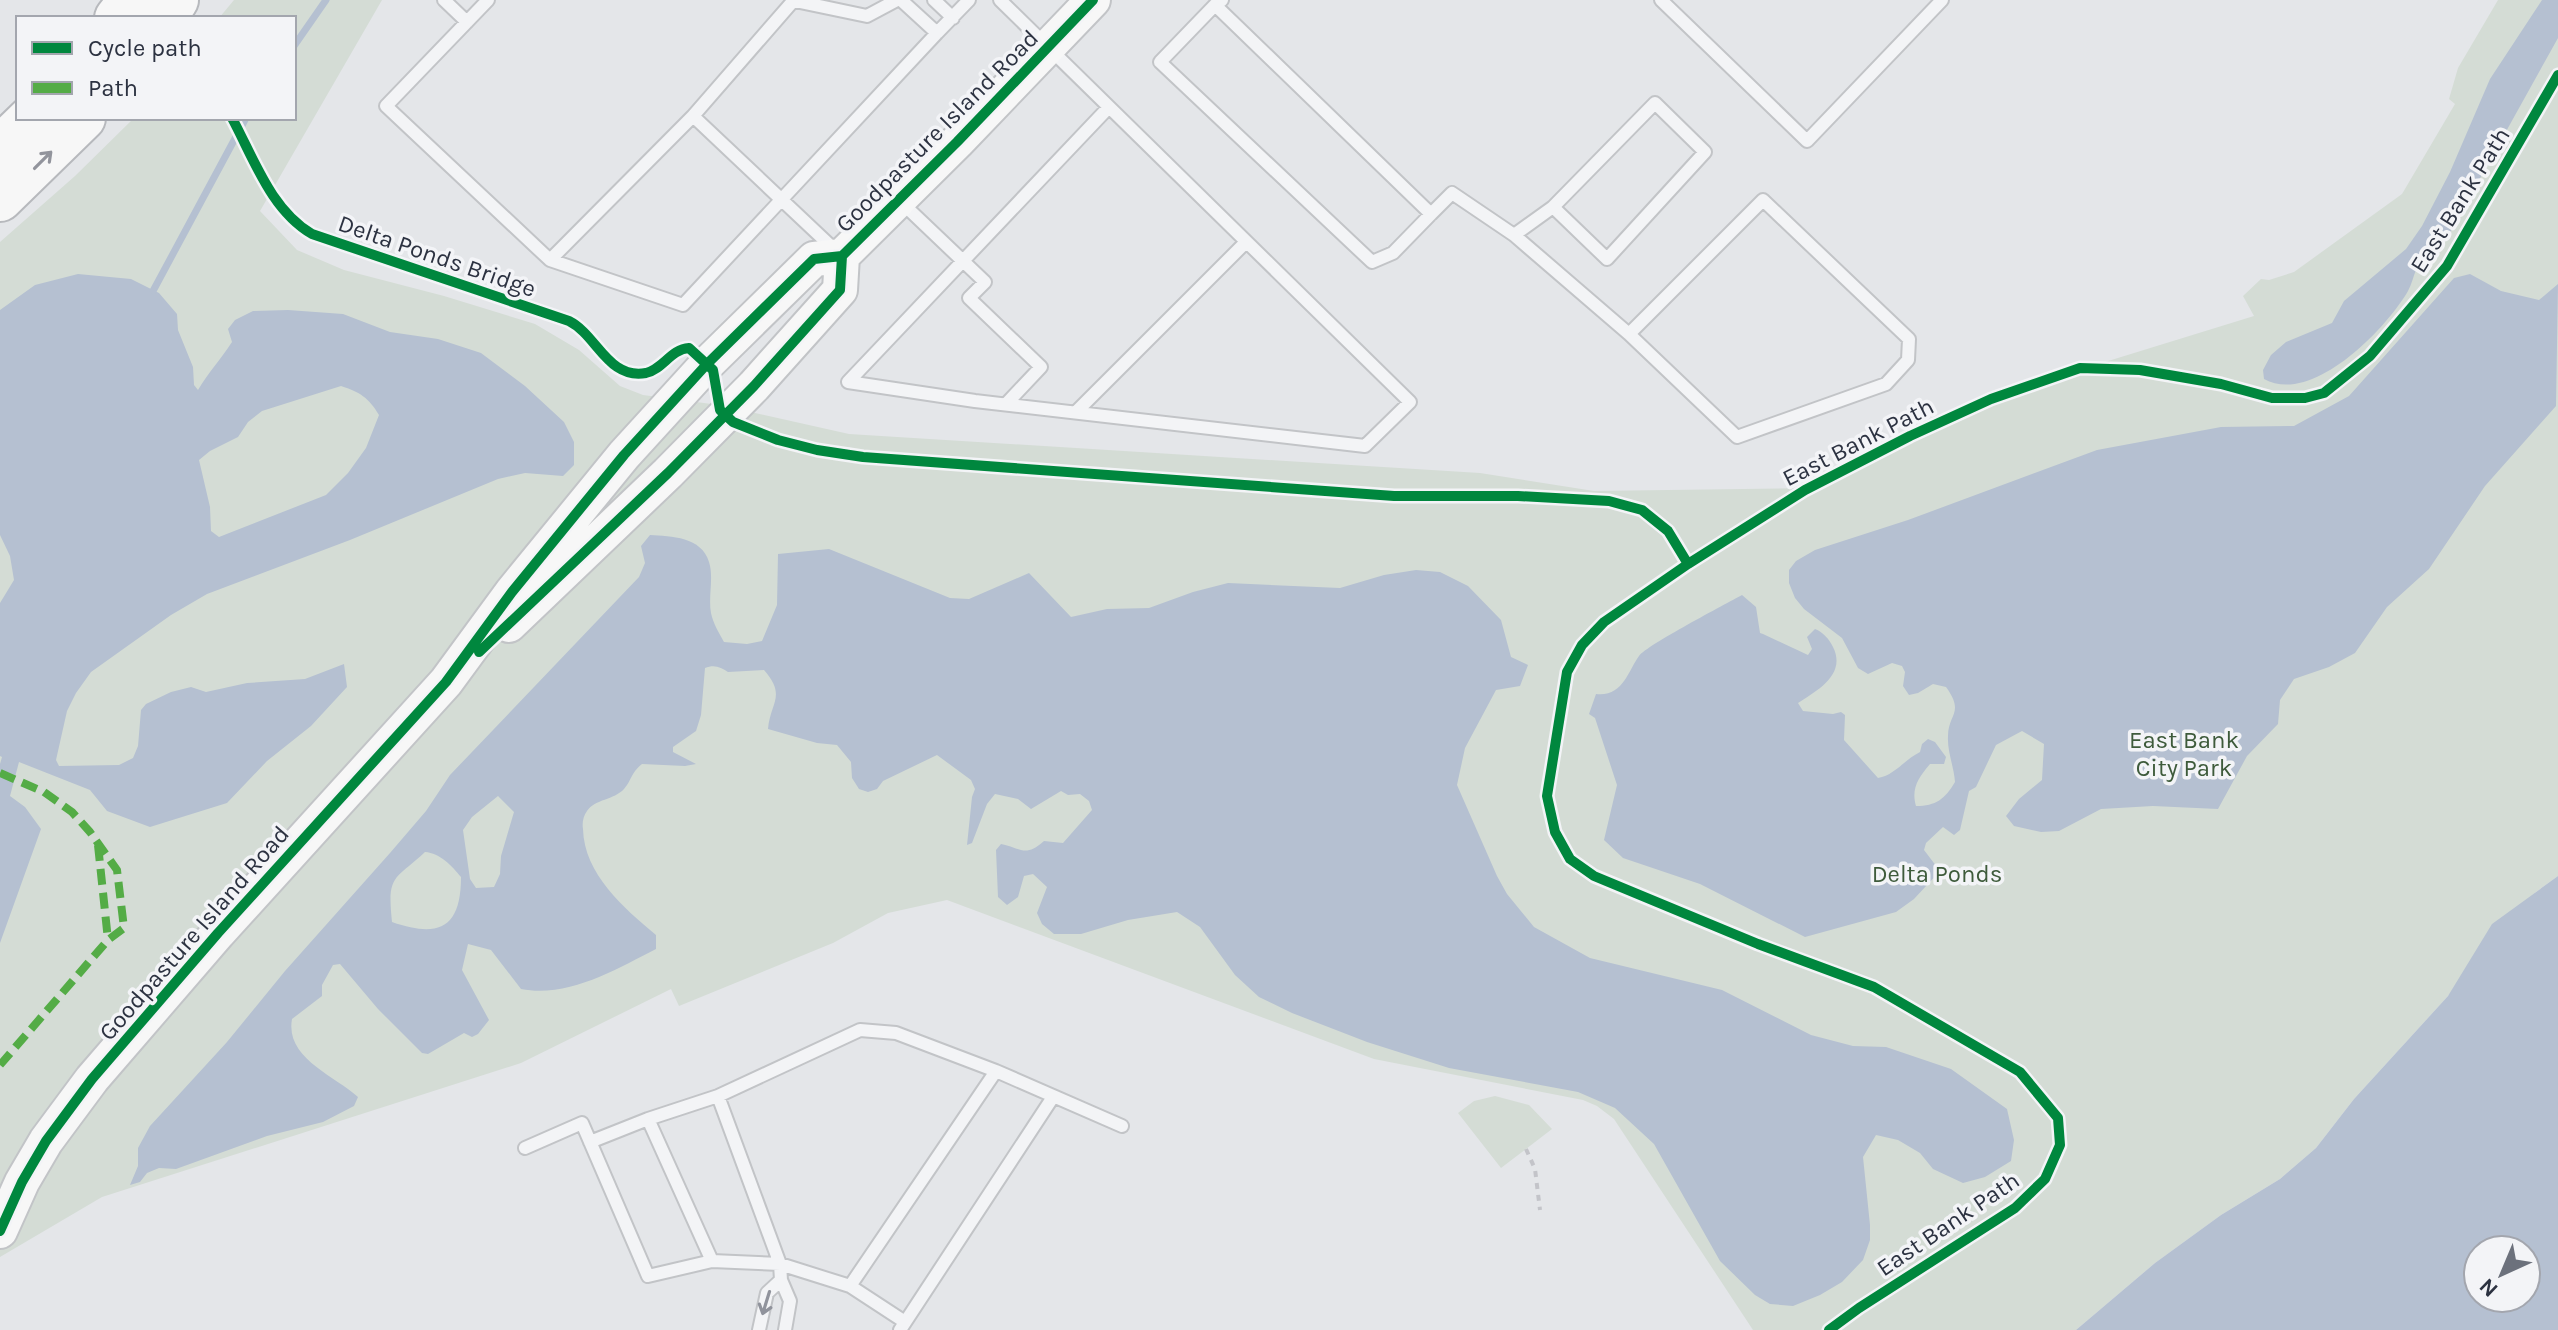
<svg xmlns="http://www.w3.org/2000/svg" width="2558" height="1330" font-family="Karla,sans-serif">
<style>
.green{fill:#d4dcd5}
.water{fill:#b5c0d1;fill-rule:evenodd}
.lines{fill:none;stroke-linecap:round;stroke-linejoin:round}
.stream{stroke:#b5c0d1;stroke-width:7}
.lane-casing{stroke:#c2c4c7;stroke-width:16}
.secondary-casing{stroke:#c2c4c7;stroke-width:38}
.highway-casing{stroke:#b7b9bd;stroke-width:48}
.path{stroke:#c3c4c9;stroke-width:4;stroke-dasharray:6 6;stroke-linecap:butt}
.lane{stroke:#f3f4f6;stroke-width:12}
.secondary{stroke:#f7f7f7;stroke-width:34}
.highway{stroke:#f7f7f7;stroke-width:44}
.quiet{stroke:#54ac46;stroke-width:8;stroke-dasharray:16 8;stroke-linecap:butt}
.cycleway-casing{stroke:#f3f4f7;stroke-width:15}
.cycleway{stroke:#00873e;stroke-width:10}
.oneway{stroke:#92949c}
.oneway2{stroke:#90939c}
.labels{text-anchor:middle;stroke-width:7;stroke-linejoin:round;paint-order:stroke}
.street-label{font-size:24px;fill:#2c3241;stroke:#f3f4f7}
.park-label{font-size:24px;fill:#3e5b3b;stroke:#f3f4f7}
</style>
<rect width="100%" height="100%" fill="#e4e6e9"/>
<path class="green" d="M234,0H382L260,211L297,250L344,270L444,296L535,324L579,350L620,386L643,395L719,405L849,434L1480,473L1594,491L1809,488L2021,388L2254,316L2243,296L2261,279L2269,280L2294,272L2402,194L2455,104L2449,99L2458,68L2498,0H2558V876L2536,892L2448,996L2354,1099L2316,1148L2280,1179L2221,1215L2155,1263L2076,1330H1753L1614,1119L1597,1106L1583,1100L1374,1059L947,900L888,913L833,943L679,1006L671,989L521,1063L102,1197L0,1257V242L75,176L134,118H294V18H219Z
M1495,1096L1529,1105L1552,1129L1501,1168L1458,1113L1474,1101Z"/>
<path class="water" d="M2542,0H2558V38L2449,234L2441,241L2434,242C2428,250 2421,259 2417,268C2413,276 2412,284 2408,291C2386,329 2312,406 2264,379L2263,370L2271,355L2286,342L2332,323L2344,301L2406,249L2422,226L2450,172L2490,79Z
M78,274L131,279L159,293L177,314L178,330L193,367L194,385L198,390C208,373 221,359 232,342L228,329L235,320L253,311L288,310L343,314L390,332L438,339L481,353L525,386L564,422L574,442V465L563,476L525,473L498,479L350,540L207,594L171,615L91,672L76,693L67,711L56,760L59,766L119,765L133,758L138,746L141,710L146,704L171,692L191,687L206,692L247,683L305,679L344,664L347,687L311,726L267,761L227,803L150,827L107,811L90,790L19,762L10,796L25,807L41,829L0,943V764L2,757L0,756V603L14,580L10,556L0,535V310L35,285ZM341,386C360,392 369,398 379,415L366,448L348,473L326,495L219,537L211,531L210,507L199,460L210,451L238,437L248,422L262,411Z
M2470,274L2501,291L2539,300L2558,284L2556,406L2485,486L2429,569L2387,607L2355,653L2329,667L2294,679L2280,700L2278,724L2247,756L2218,809L2153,806L2101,809L2059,831L2041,832L2014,826L2006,816L2019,799L2042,780L2044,744L2022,731L1996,745L1976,787L1969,791L1960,830L1954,835L1943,827L1926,843L1924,850L1940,871L1914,899L1896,912L1805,937L1700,884L1623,858L1604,840L1617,785L1595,718L1589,714L1596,694C1623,697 1628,671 1639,656C1647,645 1726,604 1742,595L1756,607L1760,633L1763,634L1808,655L1812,649L1807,637L1815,629C1823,632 1829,639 1833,647C1847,675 1816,691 1798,703L1803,711L1833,714L1841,712L1845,715L1844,740L1878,778C1895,775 1904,760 1920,752L1922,744L1928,739L1935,742L1946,757L1944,764H1930C1918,778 1911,789 1916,806C1936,806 1945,799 1955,782C1954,767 1947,751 1948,736C1948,714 1965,713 1946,687L1933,684L1918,693L1909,695L1903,686L1905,672L1902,666L1892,663L1868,674L1858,668L1842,638L1804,609L1795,598L1789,583V570L1796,561L1815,550L1908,520L2097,450L2221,427L2294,426L2349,396L2454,278Z
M650,535C671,536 702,537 709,562C714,577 708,597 711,613C713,623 719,633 724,642L747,644L762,641L777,605L778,554L829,549L950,598L969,599L1029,573L1071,617L1107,609L1149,608L1193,592L1228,583L1340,588L1384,575L1416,570L1440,572L1468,586L1501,620L1511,657L1528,665L1520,686L1496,690L1465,748L1457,785L1497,876L1507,894L1534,927L1590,958L1722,990L1811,1035L1853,1046L1886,1047L1951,1069L2007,1109L2014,1140L2011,1161L1985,1177L1963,1183L1933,1169L1920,1153L1898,1140L1876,1135L1863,1157L1870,1225V1240L1863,1260L1842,1282L1820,1295L1793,1306L1770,1304L1755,1295L1720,1261L1654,1144L1615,1108L1578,1092L1449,1068L1367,1042L1292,1013L1259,997L1235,975L1200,927L1177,912L1128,920L1081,934H1054L1042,924L1037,913L1047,887L1033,874L1024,876L1018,897L1007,905L998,897L996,850L1001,844C1021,848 1025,858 1044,841L1063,843L1092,810L1089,801L1080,794L1068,795L1061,791L1031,809L1018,799L995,794L987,804L972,843L967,845L972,797L975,789L971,780L937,755L883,781L877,789L868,792L859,789L852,778L851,762L837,745L817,743L768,729C770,703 787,696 764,670L728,672C721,667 714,664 705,668L701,715L696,731L673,747V752L696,764L685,766L642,764C630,774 632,780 624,789C614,800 595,799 587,811C583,816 582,824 583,829C584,874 624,908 656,935V949C615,970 568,998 521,989L491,950L468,944L462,970L489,1020L478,1034L472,1037L464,1033L428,1054L422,1053L378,1009L340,964L333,965L322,985V996L292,1019C285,1058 334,1075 358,1097L354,1106L323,1122L267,1136L176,1169L159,1168L147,1173L140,1182L130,1185L138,1166V1148L150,1126L227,1042L285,971L390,853L426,811L450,775L639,577L645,563L641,546ZM498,796L514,812L501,856L500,874L494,887L476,888L470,879L463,830L472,817ZM425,852C440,853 452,866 461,877C461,929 438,938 392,922C387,874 394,881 425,852Z
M2558,876V1330H2076L2155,1263L2221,1215L2280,1179L2316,1148L2354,1099L2448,996L2492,924ZM2478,1250H2526V1298H2478Z"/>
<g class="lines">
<path class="stream" d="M294,46L326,0
M153,291L246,118"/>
<g class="lane-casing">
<path id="lane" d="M444,0L467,22
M488,0L386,106L550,260L693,116
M794,0L693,116L836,251
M934,0L953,18
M1000,0L1410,402L1365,446L975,401L848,382L1109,107
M1661,0L1807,141L1942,0
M795,1L867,16L897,0
M1215,5L1431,214L1393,253L1372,262L1160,62L1215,5L1222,0
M937,33L969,0
M901,202L985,282L969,298L1041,367L1006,404
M1431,214L1452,193L1514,235L1629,334L1763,200L1909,339L1908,360L1886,384L1737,437L1629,334
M1514,235L1553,207L1655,103L1705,152L1607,259L1553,207
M550,260L683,305L937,33L901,0
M1077,411L1245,243
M996,1071L1122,1126
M718,1096L780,1264L712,1261L648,1119L718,1096L860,1030L896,1033L996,1071L850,1286
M590,1142L648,1119
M525,1148L582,1123L648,1276L712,1261
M759,1330L767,1293L781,1280
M785,1330L790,1301L781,1280L780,1264L850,1286L905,1322
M900,1330L1053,1097"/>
</g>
<g class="secondary-casing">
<path id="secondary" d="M509,625L668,473L754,386L840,290L842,256
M0,1231L22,1182L46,1141L92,1079L218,933L446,682L512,592L624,455L707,364L814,259L842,256L957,142L1093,0"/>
</g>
<g class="highway-casing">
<path id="highway" d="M117,18L131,0
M163,18L176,0
M0,148L31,118
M0,199L83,118"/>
</g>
<path class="path" d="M1526,1149L1535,1169L1540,1210"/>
<use href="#lane" class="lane"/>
<use href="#secondary" class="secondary"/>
<use href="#highway" class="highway"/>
<path class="quiet" d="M0,773L44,792L72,812L90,832L117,870L124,928L108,940L0,1065
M98,845L108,940"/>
<g class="cycleway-casing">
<path id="cycleway" d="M232,118C254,159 271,210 312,234L569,321C597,335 608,380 646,373C663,369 671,349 689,348L713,370L720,410L733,422L778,440L817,450L863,457L1394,496H1518L1609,501L1642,510L1668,531L1688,564
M479,652L668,473L754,386L840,290L842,256
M0,1231L22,1182L46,1141L92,1079L218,933L446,682L512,592L624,455L707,364L814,259L842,256L957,142L1093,0
M1829,1330L1859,1308L2015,1208L2045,1179L2060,1145L2058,1118L2020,1072L1874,987L1758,944L1594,876L1570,859L1555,832L1547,796L1567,672L1582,645L1604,622L1688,564L1805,490L1910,436L1991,399L2080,368L2140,370L2221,384L2272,398H2305L2324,393L2370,356L2447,266L2558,75"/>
</g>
<use href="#cycleway" class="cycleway"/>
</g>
<defs><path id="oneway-shaft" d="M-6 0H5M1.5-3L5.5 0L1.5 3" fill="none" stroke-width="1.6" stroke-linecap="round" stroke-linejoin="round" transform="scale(2)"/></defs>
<use class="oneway" href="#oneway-shaft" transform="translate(43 160) rotate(-45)"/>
<use class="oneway2" href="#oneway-shaft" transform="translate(766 1303) rotate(107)"/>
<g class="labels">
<g class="street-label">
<text transform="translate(937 131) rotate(-45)" y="8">Goodpasture Island Road</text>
<text transform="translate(2460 200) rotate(-58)" y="8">East Bank Path</text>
<text transform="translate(437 256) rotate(19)" y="8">Delta Ponds Bridge</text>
<text transform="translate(1858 442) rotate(-27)" y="8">East Bank Path</text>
<text transform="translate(194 933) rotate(-49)" y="8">Goodpasture Island Road</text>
<text transform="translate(1948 1224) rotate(-34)" y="8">East Bank Path</text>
</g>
<g class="park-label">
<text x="2184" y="748">East Bank<tspan x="2184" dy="28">City Park</tspan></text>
<text x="1937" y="882">Delta Ponds</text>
</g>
</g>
<rect x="16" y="16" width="280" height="104" fill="#f3f4f7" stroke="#a3a6ae" stroke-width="2"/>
<rect x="32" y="42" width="40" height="12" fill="#00873e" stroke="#a3a6ae" stroke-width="2"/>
<text x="88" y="56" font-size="24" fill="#2c3241">Cycle path</text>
<rect x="32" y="82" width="40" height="12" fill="#54ac46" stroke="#a3a6ae" stroke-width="2"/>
<text x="88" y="96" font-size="24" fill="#2c3241">Path</text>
<g transform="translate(2502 1274) rotate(224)"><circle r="38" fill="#f3f4f7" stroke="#a3a6ae" stroke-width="2"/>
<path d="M0-6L14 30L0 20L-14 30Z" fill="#6c717c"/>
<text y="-12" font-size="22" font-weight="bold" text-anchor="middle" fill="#2c3241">N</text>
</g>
</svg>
